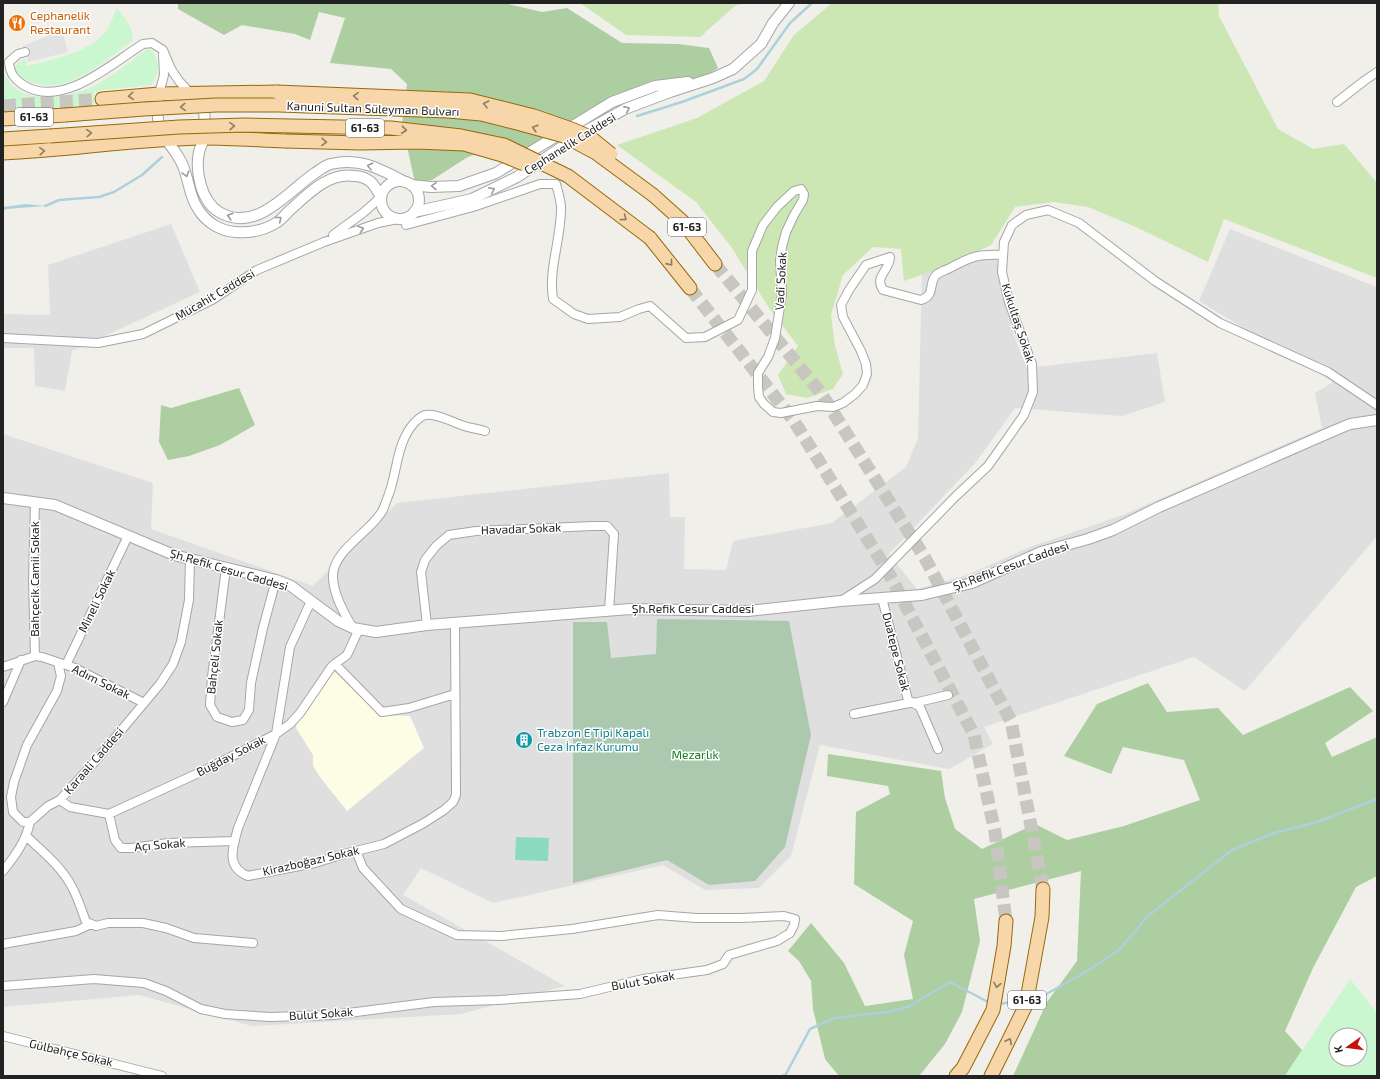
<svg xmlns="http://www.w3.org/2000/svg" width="1380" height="1079" font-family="'Exo 2',sans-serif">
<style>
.residential{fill:#e0dfdf}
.education{fill:#fdfde6}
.grass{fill:#cce7b3}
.forest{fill:#adcea1}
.cemetery{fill:#acc9b0}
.park{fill:#caf7cf;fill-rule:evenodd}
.pitch{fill:#8ddbbe}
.parking{fill:#e2e2e2}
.water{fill:#add1dc}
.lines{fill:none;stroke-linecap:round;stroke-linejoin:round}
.stream{stroke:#add1dc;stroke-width:2.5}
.primary-tunnel{stroke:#c8c6c1;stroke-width:13;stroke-dasharray:13 6;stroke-linecap:butt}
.minor-casing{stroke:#a6a6a6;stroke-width:10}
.tertiary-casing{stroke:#a6a6a6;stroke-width:12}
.primary-casing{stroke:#966909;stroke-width:15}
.minor{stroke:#fff;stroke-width:8}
.tertiary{stroke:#fff;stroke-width:10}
.primary{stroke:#f7d6a9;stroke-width:13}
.primary-bridge-casing{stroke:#966909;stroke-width:15;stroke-linecap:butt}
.primary-bridge{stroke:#f7d6a9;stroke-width:13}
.oneway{stroke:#8c7c66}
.oneway2{stroke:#9c9c9c}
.labels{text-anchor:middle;stroke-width:3;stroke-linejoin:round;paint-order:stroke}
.shield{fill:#fff;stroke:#646464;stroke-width:1}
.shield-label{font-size:11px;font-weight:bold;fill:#222}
.food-label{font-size:12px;fill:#c56008;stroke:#fff;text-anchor:start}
.street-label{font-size:12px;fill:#222;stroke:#fff}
.culture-label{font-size:12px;fill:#0d838f;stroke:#fff;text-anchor:start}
.park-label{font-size:12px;fill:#137d1d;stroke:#fff}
</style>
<rect width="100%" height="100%" fill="#f1efe9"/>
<path class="residential" d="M171,224L200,292L72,351L65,391L35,386L34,348H3V314L50,315L48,265Z
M1230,229L1377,287V536L1245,691L1194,657L984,727L993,744L949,769L820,745L791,856L759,888L705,890L663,865L493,903L421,868L403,895L565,986L461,1014L252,1026L139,995L3,1007V434L153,483L151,529L313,586L397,503L669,473L670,517H685L684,569L726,570L733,541L832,523L906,467L918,438L922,273L961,261L996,256L1014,336L1027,368L1157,353L1165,402L1122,416L1015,408L977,461L889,554L917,589L967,575L1030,547L1123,515L1322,428L1315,393L1333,382L1199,301Z"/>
<path class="education" d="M334,671L379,715L410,716L424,748L347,811L320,777L313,766V755L296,728L298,720Z"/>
<path class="grass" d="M580,3H745L735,6L700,37L626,35Z
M832,3H1218L1219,16L1278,129L1313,149L1344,144L1377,183V278L1224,219L1208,262L1138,228L1088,207L1054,202L1015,207L991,245L949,265L904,281L901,249L873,247L843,275L831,315L835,346L843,374L833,389L807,398L786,394L778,375L798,346L769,308L732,248L696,202L617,145L697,118L764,81L794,35Z"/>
<path class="forest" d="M178,3H504L542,12L567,8L622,43L678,44L709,48L718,68L709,74L566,122L534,153H478L466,158L432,180L415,183L402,123L407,84L391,69L330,63L345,18L319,12L310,40L295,34L242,25L224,35L178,9Z
M239,388L255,425L220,445L189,456L168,460L159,442L161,405L171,408Z
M1148,683L1167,712L1218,708L1243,735L1350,687L1373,711L1325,743L1332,757L1377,737V876L1356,887L1313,968L1285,1031L1302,1050L1285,1076H1013L1047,1002L1077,961L1081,871L974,899L980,941L962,1012L945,1044L919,1076H839L825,1059L813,1009L811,981L799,961L788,951L811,923L844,963L865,1006L913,999L904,955L913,921L854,884L856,812L890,794L888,786L827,776L828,754L941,771L945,798L955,829L982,849L1035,824L1067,840L1124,826L1200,800L1184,760L1123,747L1111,774L1064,756L1097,704Z"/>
<path class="cemetery" d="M657,619L789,621L811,735L785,847L755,881L709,885L667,860L573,883V622H607L611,658L656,654Z"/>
<path class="park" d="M117,8C125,18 133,27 133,40C114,55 81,82 56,85C50,86 38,85 32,82C23,80 17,76 15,67L19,62L25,59L27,66C50,60 88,53 104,33C110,26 113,17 117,8Z
M147,49L153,51C160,63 160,74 151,85L94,91V105L3,111V72C7,78 10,85 16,89C34,103 75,96 94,86C113,76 130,62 147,49Z
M1350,979L1377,1013V1076H1285ZM1336,1035H1360V1059H1336Z"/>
<path class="pitch" d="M516,837L549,838L548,861L515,860Z"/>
<path class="parking" d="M62,30L68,52L28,62L23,46Z"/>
<path class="water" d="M26,204L45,206L7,209L3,211V207Z"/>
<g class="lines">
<path class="stream" d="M637,116L682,102L744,79L757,69L790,23L812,3
M45,206L59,200L99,197L114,192L142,175L162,157
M1031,999L1039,998L1079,976L1119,950L1148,916L1232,850L1274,833L1317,822L1377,799
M999,1004L1024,1000
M782,1076L786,1074L810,1029L834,1018L888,1012L908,1007L950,982L990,1003"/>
<path class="primary-tunnel" d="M3,106L102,99
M715,264L821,393L925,558L1011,721L1043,889
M690,288L794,421L888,572L974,735L995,832L1006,921"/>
<g class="minor-casing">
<path id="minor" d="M25,52L18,54L9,62C10,74 15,80 25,86C64,108 112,63 143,44L152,43L163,50L171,69L179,81L190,93
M159,94L164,75L163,55
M1337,102L1364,81L1377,72
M404,218L406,225L473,207L540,184H556C558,191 560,198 561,206C562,237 548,268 553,299L574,314L588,319L620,317L639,309L650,306L686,338L705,337L738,320L752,290V251L763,225L777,207L794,191L801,189L804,194L803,200L794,215L786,232L782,247L780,261L782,294L775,338L768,357L758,373V387L759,397L764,404L773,412L781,413L817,406L833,407L843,403L855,394L863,385L867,374L866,364L861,351L843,317L841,305L849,290L866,265L890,257C889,272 874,276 883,290L921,300C936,295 928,284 936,275C939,272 946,270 950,268C972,256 978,254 1003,255
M333,235L363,213L381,197
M3,338L98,343L143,334L212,300L257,270L324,242L378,223L398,219
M226,568L212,677L210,705L217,717L232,722L243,720L249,710L251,683L263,628L276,580
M882,598L908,700L920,707L938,749
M311,601L290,647L276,734L238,828C233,847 225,867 248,876L315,863L344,854L384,844L424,823L444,810L453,802L456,795L455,623
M841,601L875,579L956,496L988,466L1024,415L1033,392L1032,364L1009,302L1002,272L1004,242L1012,225L1026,215L1048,210L1079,223L1155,281L1220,323L1328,372L1377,405
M427,625L421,572L425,560L436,546L449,535L476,531L593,526H607L614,534L609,611
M353,628C344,614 332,591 333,574C335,550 368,533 381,513C384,509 385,504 387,499C398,474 395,445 414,423C417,420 422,415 426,415C437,413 454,423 464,426C471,428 478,429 485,431
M35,656L33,580L35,502
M58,663L61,676L57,691L27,745L14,782L11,797L13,812L23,822H30L48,806L60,800L98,758L160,684L173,664L181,642L189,600L190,559
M335,664L382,712L409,708L455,694
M66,665L128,536
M3,667L35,656L42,657L75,668L144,703
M3,702L21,660
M854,714L909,703L918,702L948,695
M60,800L70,807L109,814L205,770L276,734L290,724L300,713L332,666L347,655L359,629
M109,814L115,840L121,848H132L168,843L235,841
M26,836C43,852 61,866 72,887C78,898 82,911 86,922L96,926L108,923H143L166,928L194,938L253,943
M3,871C15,856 26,841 30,822
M3,944L76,931L91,924
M3,986L94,979L144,983L166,991L201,1009L225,1014L270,1017L333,1015L434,1002L499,1000L580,994L643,979L707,970L723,964L729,955L777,941L790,933L794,925L795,919L784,916L741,918H696L658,915L572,929L501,936L457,935L401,909L363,868L356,851
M3,1036L162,1076"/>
</g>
<g class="tertiary-casing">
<path id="tertiary" d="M159,94C156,106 157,121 162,133C168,144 178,153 183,166C189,180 189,196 198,209C206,222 220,231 235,232C249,233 263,231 276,223C281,220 285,215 289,211C307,195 328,172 354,176C360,176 366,178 371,182C375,186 378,192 381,197
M199,100C206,106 205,128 204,138C203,143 200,147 199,152C195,171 201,201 219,212C256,234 287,192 315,173C320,170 325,165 331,164C359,157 381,169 405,182
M381 200a19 19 0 1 1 38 0a19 19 0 1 1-38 0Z
M411,185L431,187L459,186L496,173L612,102L655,86L688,82
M414,212L472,199L517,177L589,129L625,109L670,92L713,78L733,69L761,44L773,23L789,3
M3,498L55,505L174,555L276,580L291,586L338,621L353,628L376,632L427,625L630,609L748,611L841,601L922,595L972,583L1041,552L1088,539L1113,530L1159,507L1331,432L1350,424L1377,420"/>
</g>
<g class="primary-casing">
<path id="primary" d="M102,99L159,94L277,92
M3,119L65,115
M3,139L50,136
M3,153C70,150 136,139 203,138C231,138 258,140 285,141
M653,195L682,221L715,264
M650,238L690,288
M956,1076L963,1068L993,1010L1004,946L1006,921
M991,1076L1026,1005L1042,917L1043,889"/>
</g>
<use href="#minor" class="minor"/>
<use href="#tertiary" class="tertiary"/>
<use href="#primary" class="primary"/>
<g class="primary-bridge-casing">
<path id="primary-bridge" d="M277,92L470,100L534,116L574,130L590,137L611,154
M65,115L144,109L216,105H279L448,111L481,114L517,123L564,136L596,153L653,195
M50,136L179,127L245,125L391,128L461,136L504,145L568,176L650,238
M285,141L360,143L417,142L464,144L502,155L524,164"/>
</g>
<use href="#primary-bridge" class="primary-bridge"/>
</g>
<defs><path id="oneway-chevron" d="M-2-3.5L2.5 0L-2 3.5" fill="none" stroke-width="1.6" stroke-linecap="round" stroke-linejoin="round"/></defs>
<g class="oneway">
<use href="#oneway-chevron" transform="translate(131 96) rotate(175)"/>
<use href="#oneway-chevron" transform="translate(356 96) rotate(-177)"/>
<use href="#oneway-chevron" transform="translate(486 104) rotate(-166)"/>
<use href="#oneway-chevron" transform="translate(183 107) rotate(177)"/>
<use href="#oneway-chevron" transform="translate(232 126) rotate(-2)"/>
<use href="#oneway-chevron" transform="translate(535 128) rotate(-164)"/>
<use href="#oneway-chevron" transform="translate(404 130) rotate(6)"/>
<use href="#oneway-chevron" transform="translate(89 133) rotate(-4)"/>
<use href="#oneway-chevron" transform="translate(324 142) rotate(1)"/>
<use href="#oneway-chevron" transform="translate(42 151) rotate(-4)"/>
<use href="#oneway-chevron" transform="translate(624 218) rotate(37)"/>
<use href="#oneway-chevron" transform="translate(670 263) rotate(51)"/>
<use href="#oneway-chevron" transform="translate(997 985) rotate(100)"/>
<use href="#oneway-chevron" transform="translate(1009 1041) rotate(-63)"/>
</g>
<g class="oneway2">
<use href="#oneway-chevron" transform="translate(627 109) rotate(-24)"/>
<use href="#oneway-chevron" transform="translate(370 166) rotate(-166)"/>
<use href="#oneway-chevron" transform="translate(186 174) rotate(74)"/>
<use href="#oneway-chevron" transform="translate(434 186) rotate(-179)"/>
<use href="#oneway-chevron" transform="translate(492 190) rotate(-26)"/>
<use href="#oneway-chevron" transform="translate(230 216) rotate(-163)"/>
<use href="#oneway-chevron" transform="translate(279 219) rotate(-39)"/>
<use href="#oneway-chevron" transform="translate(361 229) rotate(-18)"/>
</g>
<defs>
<g id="restaurant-disc" transform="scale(0.9)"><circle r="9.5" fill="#e8710a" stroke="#fff"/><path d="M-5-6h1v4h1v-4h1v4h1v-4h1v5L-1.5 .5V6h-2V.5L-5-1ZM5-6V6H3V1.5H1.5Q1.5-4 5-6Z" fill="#fff"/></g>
<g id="building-disc" transform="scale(0.9)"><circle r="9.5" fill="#0f9aa8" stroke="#fff"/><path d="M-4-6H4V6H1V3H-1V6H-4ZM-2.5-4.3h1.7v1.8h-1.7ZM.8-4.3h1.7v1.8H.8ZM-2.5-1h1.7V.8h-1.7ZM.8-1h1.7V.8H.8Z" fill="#fff"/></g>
</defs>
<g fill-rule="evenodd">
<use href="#restaurant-disc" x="17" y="23"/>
<use href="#building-disc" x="524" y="740"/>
</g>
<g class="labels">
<g class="shield">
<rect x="15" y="108" width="38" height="18" rx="3"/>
<rect x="346" y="119" width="38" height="18" rx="3"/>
<rect x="668" y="218" width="38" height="18" rx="3"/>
<rect x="1008" y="991" width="38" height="18" rx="3"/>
</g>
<g class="shield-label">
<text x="34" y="121">61-63</text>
<text x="365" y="132">61-63</text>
<text x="687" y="231">61-63</text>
<text x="1027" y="1004">61-63</text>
</g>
<g class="food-label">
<text x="30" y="20">Cephanelik<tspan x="30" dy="14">Restaurant</tspan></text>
</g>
<g class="street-label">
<text transform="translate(373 109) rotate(2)" y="4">Kanuni Sultan Süleyman Bulvarı</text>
<text transform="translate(570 144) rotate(-32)" y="4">Cephanelik Caddesi</text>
<text transform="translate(781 281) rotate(-87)" y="4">Vadi Sokak</text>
<text transform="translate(215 295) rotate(-30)" y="4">Mücahit Caddesi</text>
<text transform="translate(1018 323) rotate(72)" y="4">Kukultaş Sokak</text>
<text transform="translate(521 529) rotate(-2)" y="4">Havadar Sokak</text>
<text transform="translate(1011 566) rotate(-20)" y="4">Şh.Refik Cesur Caddesi</text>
<text transform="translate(229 570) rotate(16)" y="4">Şh.Refik Cesur Caddesi</text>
<text transform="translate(35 579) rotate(-90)" y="4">Bahçecik Camii Sokak</text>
<text transform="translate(97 601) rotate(-64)" y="4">Mineli Sokak</text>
<text x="693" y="613">Şh.Refik Cesur Caddesi</text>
<text transform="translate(896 652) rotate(76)" y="4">Duatepe Sokak</text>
<text transform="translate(215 657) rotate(-84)" y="4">Bahçeli Sokak</text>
<text transform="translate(101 682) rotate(26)" y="4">Adım Sokak</text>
<text transform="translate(231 756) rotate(-27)" y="4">Buğday Sokak</text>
<text transform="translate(94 761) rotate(-49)" y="4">Karaali Caddesi</text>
<text transform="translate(160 845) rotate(-5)" y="4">Açı Sokak</text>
<text transform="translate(311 861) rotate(-13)" y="4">Kirazboğazı Sokak</text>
<text transform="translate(643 981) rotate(-10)" y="4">Bulut Sokak</text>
<text transform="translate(321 1014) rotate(-4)" y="4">Bulut Sokak</text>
<text transform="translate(71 1053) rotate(13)" y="4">Gülbahçe Sokak</text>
</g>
<g class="culture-label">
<text x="537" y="737">Trabzon E Tipi Kapalı<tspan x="537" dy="14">Ceza İnfaz Kurumu</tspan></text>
</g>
<g class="park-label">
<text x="695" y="759">Mezarlık</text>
</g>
</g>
<rect width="1380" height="1079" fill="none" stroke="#222222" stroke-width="8"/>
<g transform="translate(1348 1047) rotate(256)"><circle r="19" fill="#ffffff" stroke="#a7a7a7"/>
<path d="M0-3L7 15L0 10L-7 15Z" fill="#c70f0c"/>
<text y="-6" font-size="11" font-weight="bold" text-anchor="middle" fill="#222222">K</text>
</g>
</svg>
